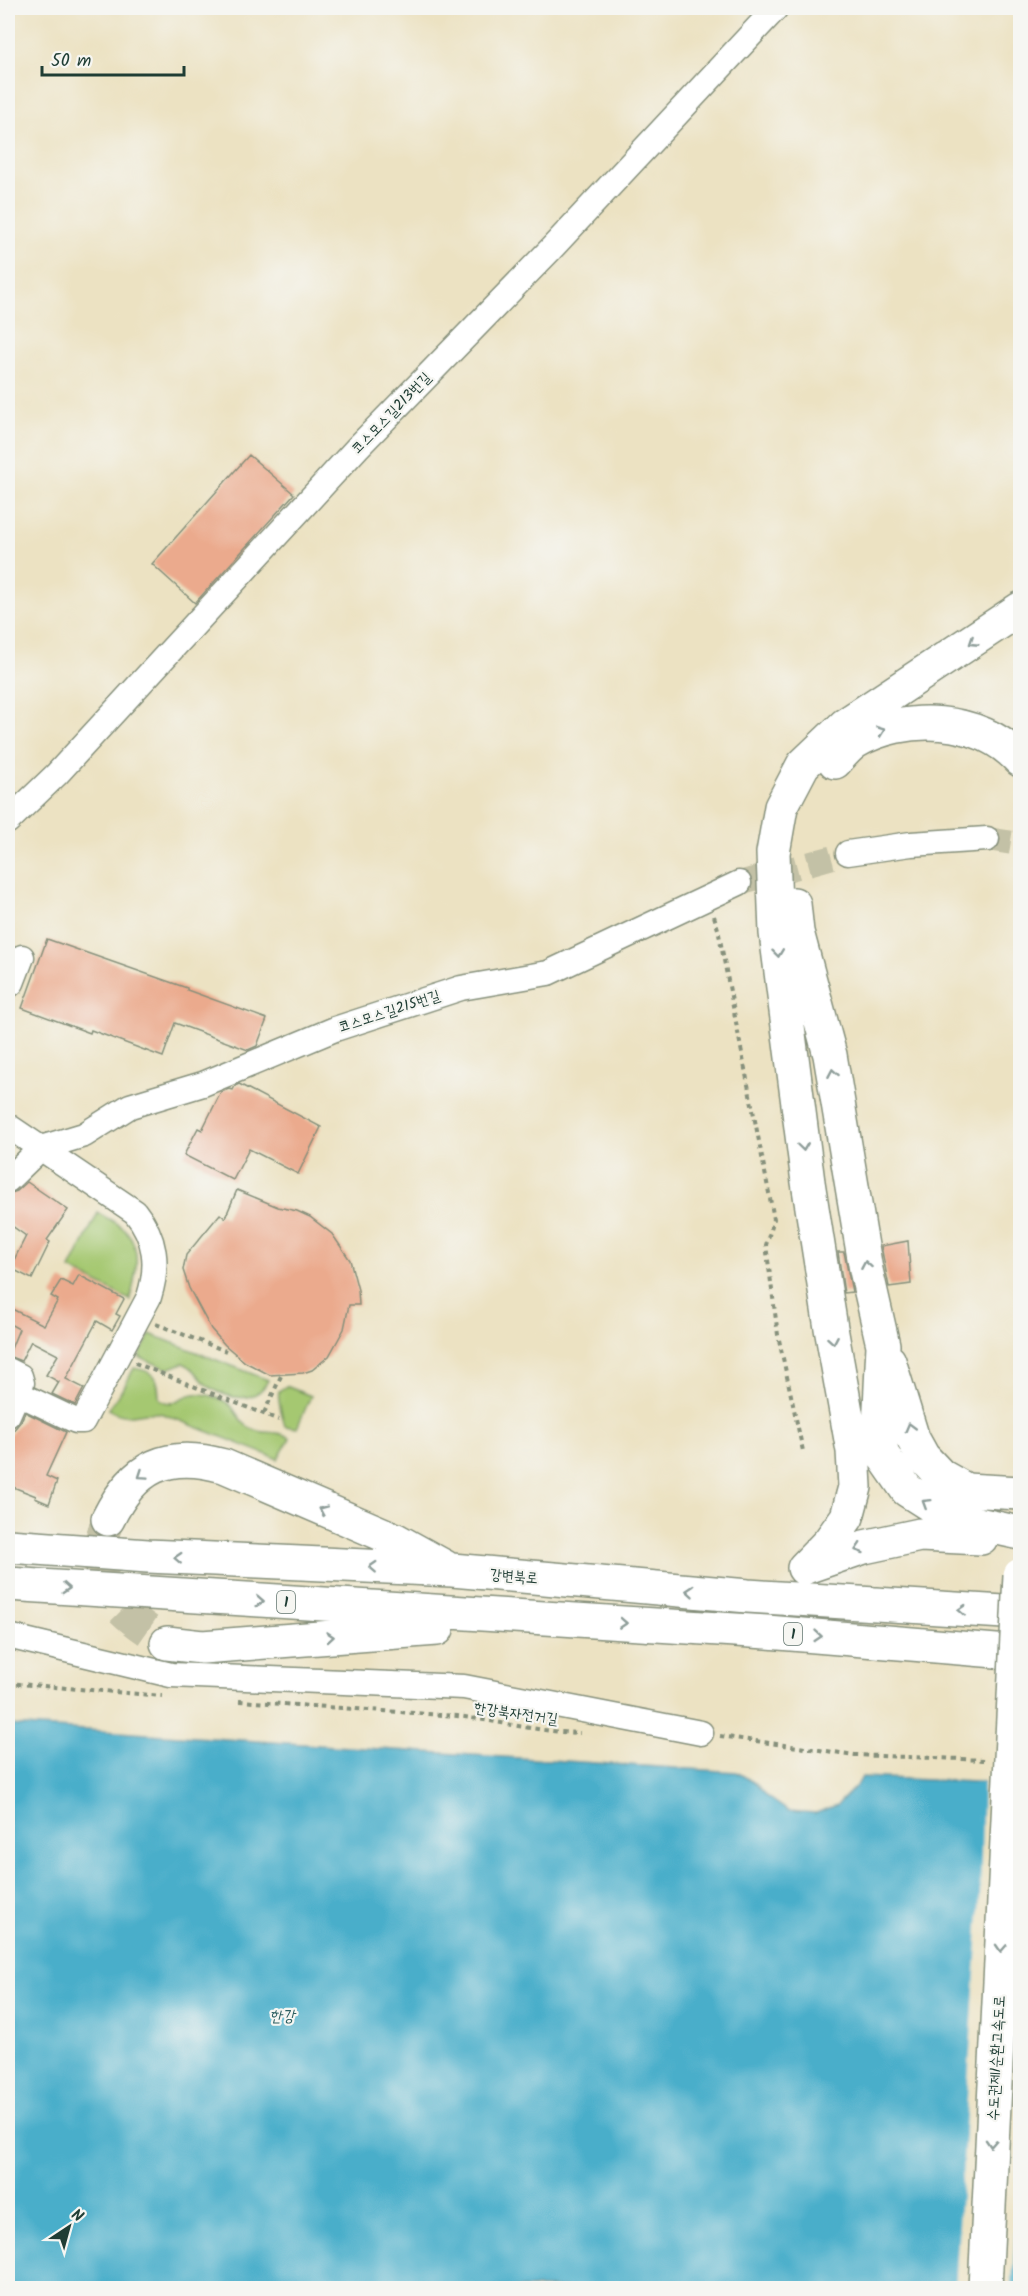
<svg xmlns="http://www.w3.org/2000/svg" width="1028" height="2296" font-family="Kalam,'Poor Story',sans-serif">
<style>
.green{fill:#a5c871;stroke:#628252;stroke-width:1.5}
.water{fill:#4aaeca;stroke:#34767f;stroke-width:1.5}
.pier{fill:#ece2c2}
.building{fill:#ebaa8d}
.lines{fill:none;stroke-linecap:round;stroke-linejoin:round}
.minor-tunnel{stroke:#c3c1a6;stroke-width:24;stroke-dasharray:24 12;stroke-linecap:butt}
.highway-tunnel{stroke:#c3c1a6;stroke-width:33;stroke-dasharray:33 16;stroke-linecap:butt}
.minor-casing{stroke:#86907b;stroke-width:27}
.highway-casing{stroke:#86907b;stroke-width:36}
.path{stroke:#86907b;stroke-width:4;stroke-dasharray:4.5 4.5;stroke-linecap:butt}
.minor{stroke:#fff;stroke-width:24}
.highway{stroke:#fff;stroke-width:33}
.highway-bridge-casing{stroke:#86907b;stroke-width:36;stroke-linecap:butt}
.highway-bridge{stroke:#fff;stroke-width:33}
.oneway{stroke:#8f9e9a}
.labels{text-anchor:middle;stroke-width:4.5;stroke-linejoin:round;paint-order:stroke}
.shield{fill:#f6f6f2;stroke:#60746d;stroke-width:1.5}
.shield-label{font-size:14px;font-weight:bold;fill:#1f3d34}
.street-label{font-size:15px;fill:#1f3d34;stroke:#f6f6f2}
.water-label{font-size:16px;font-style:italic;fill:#2c5f61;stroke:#f6f6f2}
</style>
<rect width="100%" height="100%" fill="#f6f6f2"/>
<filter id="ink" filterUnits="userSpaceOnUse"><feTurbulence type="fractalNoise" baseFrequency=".0167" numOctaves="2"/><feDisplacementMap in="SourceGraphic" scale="12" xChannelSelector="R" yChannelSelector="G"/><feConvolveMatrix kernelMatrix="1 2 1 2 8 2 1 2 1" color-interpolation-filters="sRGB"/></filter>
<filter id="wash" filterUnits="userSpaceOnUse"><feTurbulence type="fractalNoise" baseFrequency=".008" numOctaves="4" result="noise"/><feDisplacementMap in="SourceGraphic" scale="24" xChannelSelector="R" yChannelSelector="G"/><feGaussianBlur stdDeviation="1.35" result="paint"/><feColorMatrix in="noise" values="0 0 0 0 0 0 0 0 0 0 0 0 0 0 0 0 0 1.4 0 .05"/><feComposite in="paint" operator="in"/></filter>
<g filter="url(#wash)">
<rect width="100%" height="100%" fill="#ece2c2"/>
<path class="green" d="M98,1213C107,1218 119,1223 126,1231C143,1249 135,1279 130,1300L70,1269Z
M150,1334L268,1380C257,1404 231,1400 211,1388C199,1381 199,1370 183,1363L168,1369L139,1357Z
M134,1368C157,1372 158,1377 159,1398C174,1412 182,1391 202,1394C211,1395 226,1400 232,1407C238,1415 241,1423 250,1428C263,1436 274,1428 290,1438L278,1459L163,1414C141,1408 129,1423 108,1409L124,1387Z
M286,1386L311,1396L297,1428L285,1426C283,1419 277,1397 279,1391Z"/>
<path class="water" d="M8,1725L737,1772L755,1783L768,1797L788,1811L816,1813L837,1805L858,1784L862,1777L1020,1784V2288H8Z"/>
<path class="pier" d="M983,1779L1020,1781V2137L1012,2288H955L980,1895Z"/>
<g id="blocks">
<path class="building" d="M249,455L294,494L195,603L152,564Z
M47,939L187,988V990L267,1019L257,1046L248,1050L175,1023L163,1057L91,1030L90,1033L22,1008Z
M239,1084L321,1127L298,1174L249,1149L233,1180L184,1155L198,1128L202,1130L221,1092L229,1089L233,1090L235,1086Z
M27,1182L68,1210L47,1240L50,1242L32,1279L10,1268L26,1236L8,1223V1194L17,1191Z
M237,1190L278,1207L297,1211L310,1217L332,1234L350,1260L358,1290L359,1305H349L344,1329L329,1356L312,1370L303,1373L270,1375L245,1362L225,1345L211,1329L189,1288L183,1270L186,1255L220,1214L225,1218Z
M908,1241L911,1284L889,1287L881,1246Z
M838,1252H844L852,1292L844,1293Z
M79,1275L124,1299L116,1314L120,1316L112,1330L97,1321L66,1379L84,1388L75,1405L52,1394L59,1382L46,1375L58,1355L31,1341L21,1361L8,1356L19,1329L8,1323V1307L44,1325L58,1300L51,1296L61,1280L73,1286Z
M25,1412L66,1432L46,1476L57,1481L49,1504L35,1498L36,1496L8,1485V1437L21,1421Z"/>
</g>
</g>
<g filter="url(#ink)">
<use href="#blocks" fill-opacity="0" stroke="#86907b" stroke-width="1.5"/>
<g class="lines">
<path class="minor-tunnel" d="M987,839L1020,844
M739,883L848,853"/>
<path class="highway-tunnel" d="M108,1519C106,1527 101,1537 100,1546C96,1598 128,1617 167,1643"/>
<g class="minor-casing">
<path id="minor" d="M8,821L57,774L358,447L550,250L776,8
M848,853L911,844L987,839
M8,986L12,983L22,957
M8,1126L135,1212C156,1238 159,1265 149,1297L83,1421H76L17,1393
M8,1180L41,1148L84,1135L130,1106L203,1084L335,1029L461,988L548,973L739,883
M8,1370L20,1376L22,1383L8,1415
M8,1636L171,1675L464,1687L701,1733"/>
</g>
<g class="highway-casing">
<path id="highway" d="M835,762C841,755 848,747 855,742C904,713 980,716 1020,760
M794,904L797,932L830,1055L866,1270L883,1345L879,1429L882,1454L907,1490L951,1518L1020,1533
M889,1361L913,1439L923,1457L941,1476L966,1490L1020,1493
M108,1519C134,1466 167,1450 224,1466L396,1540L445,1567
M8,1546L148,1556L452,1570L748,1596L1020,1613
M809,1566L864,1547L920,1535L981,1538
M804,1568L829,1542L847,1517L855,1487L853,1451L831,1328L808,1182L776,933L773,853L781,807L803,765L845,725L1020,609
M8,1584L767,1632L1020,1653
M167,1643L202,1647L437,1629"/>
</g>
<path class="path" d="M714,916L718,929L774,1219L766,1245L778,1335L803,1451
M156,1324L226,1351
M135,1363L279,1420
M264,1413L281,1376
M8,1683L162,1696
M239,1701L457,1716C498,1721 539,1732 580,1733
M720,1736L855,1755L987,1760"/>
<use href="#minor" class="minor"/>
<use href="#highway" class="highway"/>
<g class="highway-bridge-casing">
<path id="highway-bridge" d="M985,2288L1020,1575"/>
</g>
<use href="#highway-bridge" class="highway-bridge"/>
</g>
<defs><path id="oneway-chevron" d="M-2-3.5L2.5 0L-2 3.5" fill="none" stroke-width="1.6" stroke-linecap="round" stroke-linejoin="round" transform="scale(1.5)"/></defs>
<g class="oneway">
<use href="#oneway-chevron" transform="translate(973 642) rotate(147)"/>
<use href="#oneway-chevron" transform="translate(881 731) rotate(-20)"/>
<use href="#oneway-chevron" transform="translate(778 953) rotate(83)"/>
<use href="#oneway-chevron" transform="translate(833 1073) rotate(-100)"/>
<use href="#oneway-chevron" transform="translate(803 1147) rotate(82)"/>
<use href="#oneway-chevron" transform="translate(866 1265) rotate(-100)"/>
<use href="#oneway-chevron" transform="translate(833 1340) rotate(80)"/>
<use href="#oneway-chevron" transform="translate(910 1427) rotate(-105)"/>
<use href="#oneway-chevron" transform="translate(142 1475) rotate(146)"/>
<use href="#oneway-chevron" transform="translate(926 1503) rotate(-148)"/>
<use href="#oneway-chevron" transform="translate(323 1510) rotate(-156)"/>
<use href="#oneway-chevron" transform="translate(859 1549) rotate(162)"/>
<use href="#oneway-chevron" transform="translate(178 1558) rotate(-177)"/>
<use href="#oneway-chevron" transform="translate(373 1567) rotate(-177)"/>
<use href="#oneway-chevron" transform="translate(66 1588) rotate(4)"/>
<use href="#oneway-chevron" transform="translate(690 1591) rotate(-175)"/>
<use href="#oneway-chevron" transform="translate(260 1601) rotate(4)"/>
<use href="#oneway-chevron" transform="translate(962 1610) rotate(-177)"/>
<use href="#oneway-chevron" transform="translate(623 1623) rotate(4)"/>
<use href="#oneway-chevron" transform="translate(818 1636) rotate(5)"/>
<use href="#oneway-chevron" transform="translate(330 1637) rotate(-5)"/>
<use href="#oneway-chevron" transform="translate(1001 1948) rotate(93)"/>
<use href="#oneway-chevron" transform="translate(991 2143) rotate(93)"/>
</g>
</g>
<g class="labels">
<g class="shield">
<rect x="277" y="1591" width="18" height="22" rx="4.5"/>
<rect x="784" y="1623" width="18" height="22" rx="4.5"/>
</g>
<g class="shield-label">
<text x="286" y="1607">1</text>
<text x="793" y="1639">1</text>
</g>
<g class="street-label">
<text transform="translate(391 413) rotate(-46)" y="5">코스모스길213번길</text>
<text transform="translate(389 1011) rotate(-18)" y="5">코스모스길215번길</text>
<text transform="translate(514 1576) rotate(5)" y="5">강변북로</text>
<text transform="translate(516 1713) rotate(8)" y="5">한강북자전거길</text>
<text transform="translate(996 2058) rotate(-87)" y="5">수도권제1순환고속도로</text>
</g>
<g class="water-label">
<text x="282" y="2021">한강</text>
</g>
</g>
<rect width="1028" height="2296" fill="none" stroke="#f6f6f2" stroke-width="30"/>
<g transform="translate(69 2227) rotate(36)" stroke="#f6f6f2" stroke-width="4.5" paint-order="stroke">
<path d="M0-4.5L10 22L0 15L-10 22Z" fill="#1f3d34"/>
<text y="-9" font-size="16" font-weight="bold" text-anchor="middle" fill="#1f3d34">N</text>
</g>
<path d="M42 66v9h142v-9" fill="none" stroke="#1f3d34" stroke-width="3"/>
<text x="51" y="66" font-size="18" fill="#1f3d34" stroke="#f6f6f2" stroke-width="4.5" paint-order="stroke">50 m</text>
</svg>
